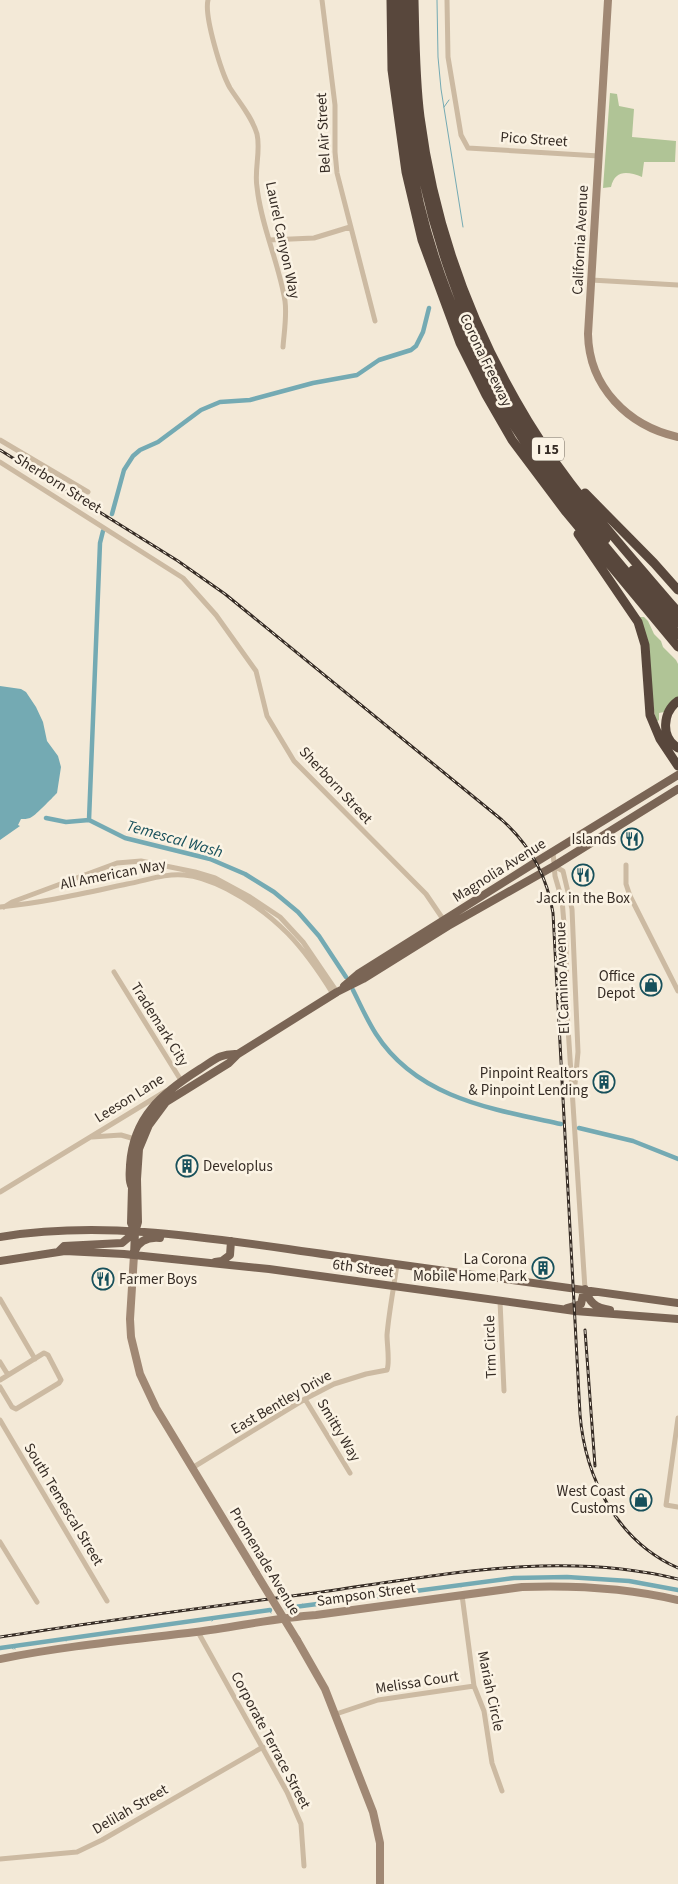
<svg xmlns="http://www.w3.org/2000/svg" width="678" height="1884" font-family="'Source Sans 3',sans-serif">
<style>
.green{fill:#b0c496}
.water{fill:#74aab3}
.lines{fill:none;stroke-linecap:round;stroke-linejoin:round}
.stream{stroke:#74aab3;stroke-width:1}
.canal{stroke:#74aab3;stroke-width:4.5}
.street{stroke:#ccbaa2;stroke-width:5}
.secondary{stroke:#a08874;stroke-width:8}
.primary{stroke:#7a6555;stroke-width:8}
.highway{stroke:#58473c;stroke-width:9}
.rail-casing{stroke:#362c25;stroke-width:3}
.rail{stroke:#fbf3e4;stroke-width:1;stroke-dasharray:4;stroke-linecap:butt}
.secondary-bridge{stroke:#a08874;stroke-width:8}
.labels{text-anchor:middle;stroke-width:5;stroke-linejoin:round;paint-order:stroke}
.shield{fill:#fbf3e4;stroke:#71685e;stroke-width:1}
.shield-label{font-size:14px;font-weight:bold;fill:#362c25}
.street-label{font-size:15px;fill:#362c25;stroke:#fbf3e4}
.poi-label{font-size:15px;fill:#362c25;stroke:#fbf3e4;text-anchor:end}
.water-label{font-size:16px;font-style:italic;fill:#17505b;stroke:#fbf3e4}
</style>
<rect width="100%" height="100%" fill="#f3e9d7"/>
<path class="green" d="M610,93L617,94L619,106L634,109L632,137L676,141L675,162H644L642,177C627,171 615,170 611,187L603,188Z
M640,617H644L648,621L654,634L661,641L663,647L676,660L678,664V697L664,712L659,713V720L656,722L639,618Z"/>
<path class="water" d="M0,686L21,689L26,692L36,707L43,722L47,741L58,756L61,767L57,793C52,798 34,817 30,818C27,819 24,819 21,819L18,825L20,826L0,840Z"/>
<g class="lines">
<path class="stream" d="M437,0L438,57L441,89L463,227
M444,107L449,100
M580,1579V1578
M461,1585V1587
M303,1604L305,1606
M270,1611L271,1613
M212,1621L214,1618
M65,1638L66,1641
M14,1646L15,1649
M12,1647L13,1649"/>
<path class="canal" d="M112,514L124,470L133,456L140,450L158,442L201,410L220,402L250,400L313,383L357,375L379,360L411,350L416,346L423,332L429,308
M46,818L66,822L89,820L125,838L210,859L245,874L274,892L298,912L319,936L346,977
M89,820L100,543L103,531
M353,990C360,1004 367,1020 376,1034C417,1098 492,1109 561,1124
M579,1128L633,1141L678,1159
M287,1608L514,1578L567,1577L629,1581L678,1590
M0,1648L270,1610"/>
<path class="street" d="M208,0C204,16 221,72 230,88C239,102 252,117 257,134C261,151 254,170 257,187C261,226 279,263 285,301C287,316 284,333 283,347
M322,0L335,105V152L337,173L375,321
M447,0L448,57L461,135L468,148L599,156
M269,240L314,238L350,227
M591,280L678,285
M0,440L88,492
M0,462L183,578L216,615L256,671L267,716L294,761L426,894L445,922
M553,852L555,876L562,900L566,947L567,1012L585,1289
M626,865V884L630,896L678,991
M554,866L563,871L572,909L578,1052L574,1095
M0,907C43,903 85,893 127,884C145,881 165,873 184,875C199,876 213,882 227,889C277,915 304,947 333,994
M4,907L12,902L117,863L141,861L195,872L215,878L250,897L280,917L303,942L337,992
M114,972L182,1082
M92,1137L121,1135L138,1140
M0,1192L166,1091
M0,1299L35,1359
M500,1301L504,1391
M0,1362L8,1375
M0,1380L44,1353L48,1355L61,1380L59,1383L16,1409L12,1407L0,1387
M305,1399L350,1473
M678,1418L666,1505L678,1507
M0,1420L107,1601
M192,1468L305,1399L334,1384L366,1374L387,1370C390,1362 387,1345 387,1335C389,1311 394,1287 397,1264
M0,1542L37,1602
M462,1595L474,1686L484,1711L492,1763L502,1791
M198,1632L287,1792L301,1824L304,1866
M336,1714L378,1700L474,1686
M0,1859L77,1852L102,1840L263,1747"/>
<path class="secondary" d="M608,0L588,334C589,387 628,426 678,437
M134,1255L130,1319L131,1337L140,1374L156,1408L256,1573
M297,1640L325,1689L373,1812L380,1843V1884
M0,1659C64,1646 130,1640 196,1632C236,1627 275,1618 316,1615L522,1587C575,1585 627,1588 678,1600"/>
<path class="primary" d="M344,986L358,974L536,862L678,775
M135,1232L131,1223L132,1187C128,1181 130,1172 130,1165C133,1117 162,1093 200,1069C214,1060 220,1053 238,1054
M0,1237C110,1219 221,1240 330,1255C446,1270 562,1286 678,1303
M59,1251L64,1246L122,1243L135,1232
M135,1251C139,1240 149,1237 160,1238
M134,1255L135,1232L138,1222L137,1179L139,1149L149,1125L166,1102L229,1063L238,1054L337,992L363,979L448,926L554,866L678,789
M0,1261L65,1251L124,1254L269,1269L575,1311L678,1319
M215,1262L222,1261L230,1255L231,1241
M585,1289C589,1302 595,1308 610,1310
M567,1308L581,1304L584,1291"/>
<path class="highway" d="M391,0L392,70L406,172L422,240L460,343L486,395L512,440L566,512L678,647
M398,0C399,51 401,100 409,150C424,248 462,344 515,427C549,481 590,528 630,576C647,596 662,616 678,635
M406,0C406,34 406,68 410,102C424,217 465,336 526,433C550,470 578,506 606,539
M414,0C415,39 415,78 420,117C434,225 472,329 528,421C570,490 626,551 678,612
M585,493L654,563L678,590
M578,534L638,622L645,645L650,715L660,739L678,766
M633,570L678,623
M678,701C663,712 660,737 678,748"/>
<g class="rail-casing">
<path id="rail" d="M0,450L178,561L225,594L502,820C530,845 547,876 553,913L580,1414C585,1478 617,1541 678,1568
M585,1330L595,1466
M0,1637C107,1620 215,1606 322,1592C440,1575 560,1550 678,1579"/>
</g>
<use href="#rail" class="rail"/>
<path class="secondary-bridge" d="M256,1573L297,1640"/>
</g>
<defs>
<g id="restaurant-ring" transform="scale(1.125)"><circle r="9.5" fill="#fbf3e4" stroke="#17505b" stroke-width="1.5"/><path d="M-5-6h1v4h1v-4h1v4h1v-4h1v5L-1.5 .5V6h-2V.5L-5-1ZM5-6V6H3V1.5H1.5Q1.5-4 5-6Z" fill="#17505b"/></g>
<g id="shop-ring" transform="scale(1.125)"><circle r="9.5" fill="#fbf3e4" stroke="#17505b" stroke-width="1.5"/><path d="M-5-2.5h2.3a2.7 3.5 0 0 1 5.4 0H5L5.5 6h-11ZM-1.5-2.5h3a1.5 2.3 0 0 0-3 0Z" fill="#17505b"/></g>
<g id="building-ring" transform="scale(1.125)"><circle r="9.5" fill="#fbf3e4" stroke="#17505b" stroke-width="1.5"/><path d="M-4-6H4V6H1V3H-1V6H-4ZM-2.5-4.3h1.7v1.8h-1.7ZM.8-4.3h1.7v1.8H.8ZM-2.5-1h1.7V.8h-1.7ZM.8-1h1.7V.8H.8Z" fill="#17505b"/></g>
</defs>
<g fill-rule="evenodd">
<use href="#restaurant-ring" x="632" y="839"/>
<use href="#restaurant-ring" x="583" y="875"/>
<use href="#shop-ring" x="651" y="985"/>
<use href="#building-ring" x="604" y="1082"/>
<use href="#building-ring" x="187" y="1166"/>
<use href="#building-ring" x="543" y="1268"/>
<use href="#restaurant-ring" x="103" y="1279"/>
<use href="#shop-ring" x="641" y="1500"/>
</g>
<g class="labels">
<rect class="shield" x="532" y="437.5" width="32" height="23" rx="4"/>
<g class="shield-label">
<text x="548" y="454">I 15</text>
</g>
<g class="street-label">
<text transform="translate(323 133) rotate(-93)" y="5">Bel Air Street</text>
<text transform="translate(534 139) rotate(4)" y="5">Pico Street</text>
<text transform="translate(283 240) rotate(78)" y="5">Laurel Canyon Way</text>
<text transform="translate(580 240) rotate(-87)" y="5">California Avenue</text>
<text transform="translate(486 360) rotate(64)" y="5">Corona Freeway</text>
<text transform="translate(58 483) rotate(32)" y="5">Sherborn Street</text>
<text transform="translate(336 785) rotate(47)" y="5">Sherborn Street</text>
<text transform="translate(499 870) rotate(-32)" y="5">Magnolia Avenue</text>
<text transform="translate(113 874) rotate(-11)" y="5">All American Way</text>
<text transform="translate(562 978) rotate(-92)" y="5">El Camino Avenue</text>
<text transform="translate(160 1024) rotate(58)" y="5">Trademark City</text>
<text transform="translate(129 1098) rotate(-32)" y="5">Leeson Lane</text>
<text transform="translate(363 1268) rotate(8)" y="5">6th Street</text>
<text transform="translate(490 1347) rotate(-92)" y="5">Trm Circle</text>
<text transform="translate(281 1402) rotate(-30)" y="5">East Bentley Drive</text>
<text transform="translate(339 1430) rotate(59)" y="5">Smitty Way</text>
<text transform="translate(64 1504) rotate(59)" y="5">South Temescal Street</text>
<text transform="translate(265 1561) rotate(59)" y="5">Promenade Avenue</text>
<text transform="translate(366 1594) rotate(-8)" y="5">Sampson Street</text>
<text transform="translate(417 1682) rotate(-9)" y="5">Melissa Court</text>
<text transform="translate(491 1691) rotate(78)" y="5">Mariah Circle</text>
<text transform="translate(271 1740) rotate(62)" y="5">Corporate Terrace Street</text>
<text transform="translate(130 1809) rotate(-30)" y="5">Delilah Street</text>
</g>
<g class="poi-label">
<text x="616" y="844">Islands</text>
<text x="583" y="903" text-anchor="middle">Jack in the Box</text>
<text x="635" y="981">Office<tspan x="635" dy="17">Depot</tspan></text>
<text x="588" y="1078">Pinpoint Realtors<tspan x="588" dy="17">&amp; Pinpoint Lending</tspan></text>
<text x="203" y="1171" text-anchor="start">Developlus</text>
<text x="527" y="1264">La Corona<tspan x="527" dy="17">Mobile Home Park</tspan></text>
<text x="119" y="1284" text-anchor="start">Farmer Boys</text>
<text x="625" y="1496">West Coast<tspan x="625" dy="17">Customs</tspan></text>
</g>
<g class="water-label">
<text transform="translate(175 838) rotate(16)" y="6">Temescal Wash</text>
</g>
</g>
</svg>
